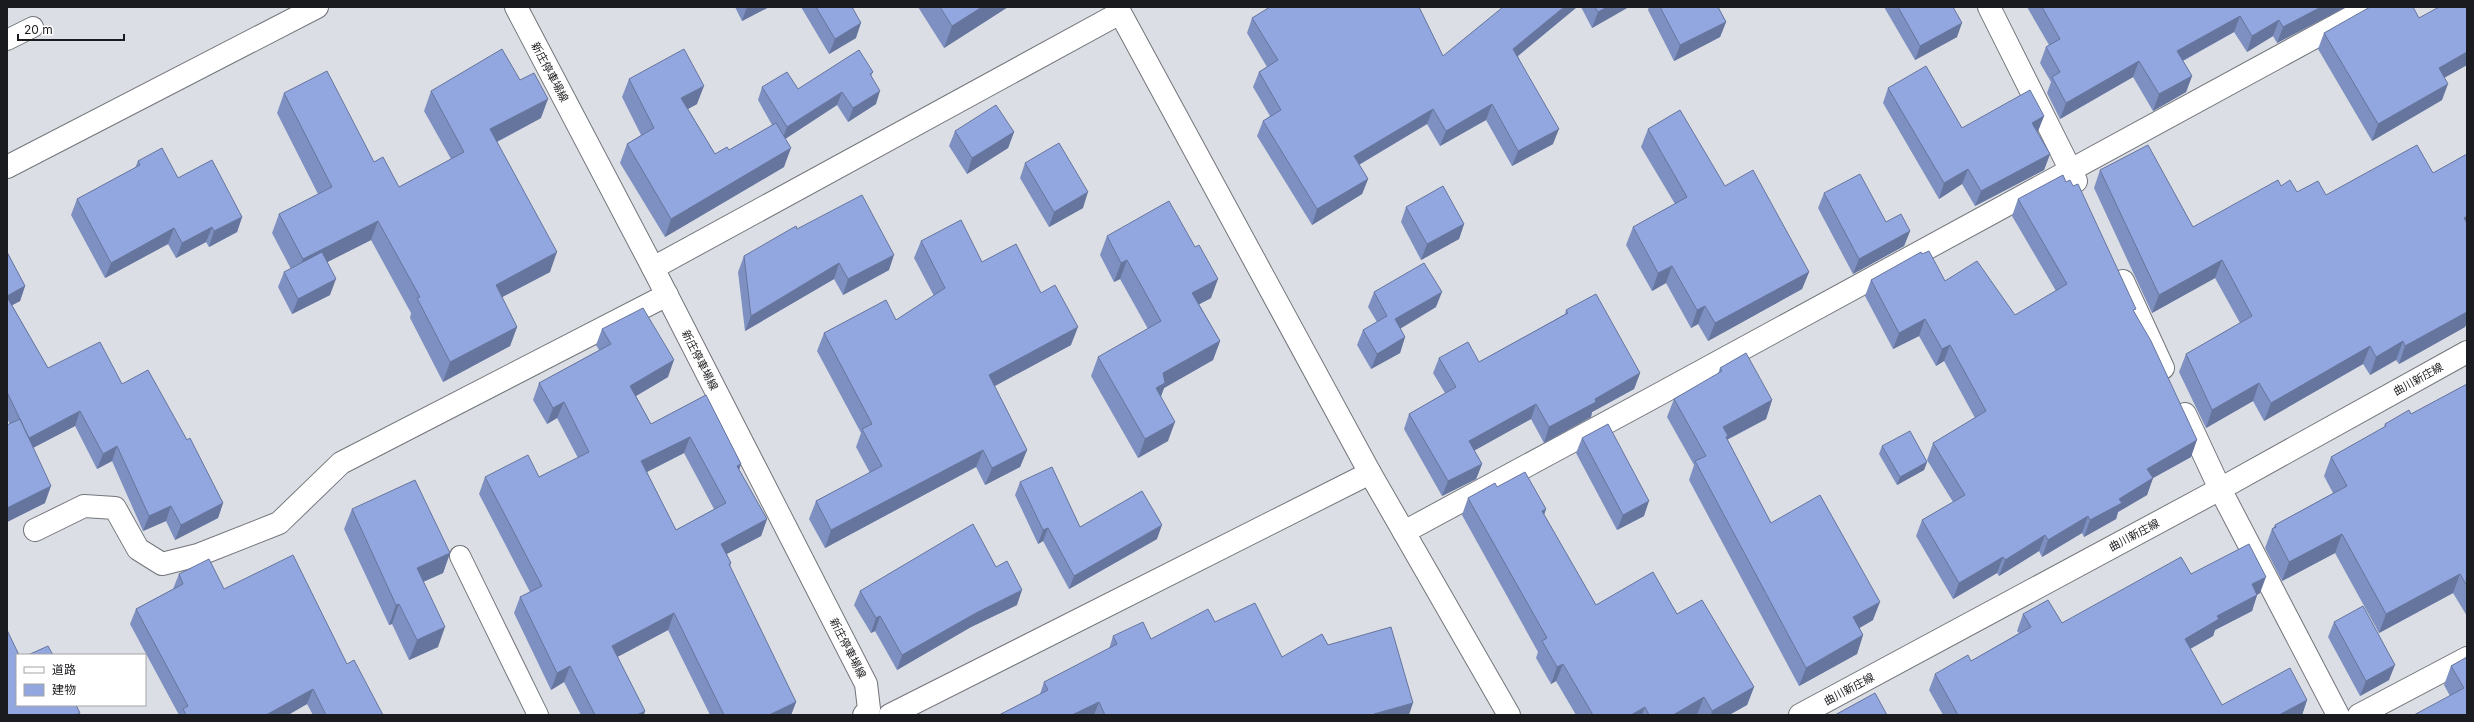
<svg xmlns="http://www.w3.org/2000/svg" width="2474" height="722" font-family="Inter,'Noto Sans JP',sans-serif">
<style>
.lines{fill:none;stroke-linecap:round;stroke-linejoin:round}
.lane-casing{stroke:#72757a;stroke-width:22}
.street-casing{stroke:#72757a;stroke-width:24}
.secondary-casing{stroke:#72757a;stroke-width:24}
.primary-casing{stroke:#72757a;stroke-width:24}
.lane{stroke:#fff;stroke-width:20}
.street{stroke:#fff;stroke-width:22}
.secondary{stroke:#fff;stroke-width:22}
.primary{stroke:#fff;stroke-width:22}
.wall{fill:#7e90c1;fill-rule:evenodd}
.shaded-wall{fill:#66759d}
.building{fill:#92a7e0;stroke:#66759d;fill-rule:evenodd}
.labels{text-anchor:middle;stroke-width:3;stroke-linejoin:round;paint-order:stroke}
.street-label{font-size:11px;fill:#1a1b1e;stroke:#fff}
</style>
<rect width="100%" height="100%" fill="#dcdee5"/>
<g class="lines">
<g class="lane-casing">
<path id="lane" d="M7,40L33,27
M460,556L538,715"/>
</g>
<g class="street-casing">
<path id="street" d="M1989,7L2076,181
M653,268L1120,13
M2123,281L2163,368
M2185,414L2220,489L2338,715
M35,530L84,506L115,508L138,549L162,564L198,555L279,523L341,463L667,295
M1404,532C1727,359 2047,181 2370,7
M890,715L1370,473
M2359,715L2467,658"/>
</g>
<g class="secondary-casing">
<path id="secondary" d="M1117,7L1370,473L1509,715
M7,167L317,7
M1800,715L2220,489L2467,352"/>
</g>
<g class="primary-casing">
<path id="primary" d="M516,7L653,268L866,684L869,709L864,715"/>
</g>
<use href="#lane" class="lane"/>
<use href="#street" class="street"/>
<use href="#secondary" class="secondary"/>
<use href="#primary" class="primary"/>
</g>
<path class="wall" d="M735,7H769L742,21Z
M801,7H852L856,38L829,54Z
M918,7H1008L944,48Z
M1577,7L1518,56L1553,144L1512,166L1486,120L1440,146L1427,124L1359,165L1368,179L1362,194L1312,225L1257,136L1263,121L1270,116L1253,87L1259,72L1267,67L1247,33L1252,18L1443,56Z
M1581,7H1627V8L1592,28Z
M1649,7H1718L1726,22L1720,37L1674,61L1648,10Z
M1884,7H1953L1957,37L1915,60Z
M2027,7H2346L2277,43L2273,36L2247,52L2234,32L2183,61L2192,76L2186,92L2153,111L2133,77L2060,119L2047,93L2051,82L2040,63L2046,47L2049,45Z
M2467,7V65L2444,78L2442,100L2372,141L2318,49L2324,33L2419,18Z
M873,72L871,76L876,104L848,122L837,105L785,139L784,167L665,237L620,163L627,144L641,135L622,97L629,79L697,104L688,109L715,154L729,150L772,125L758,100L762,87L798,89Z
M1888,88L1962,128L2044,116L2038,131L2037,132L2050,154L2044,170L1975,206L1962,184L1939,199L1883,103Z
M431,91L541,118L497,142L550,272L502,297L517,327L510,346L443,382L410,318L411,313L371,240L327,262L330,295L292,314L278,287L284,272L291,269L272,233L279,214L318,194L277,113L284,93L374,162L399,187L451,159L424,111Z
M1648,129L1725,186L1809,272L1802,289L1708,341L1698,324L1691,328L1666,283L1652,291L1626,245L1633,227L1675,204L1641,147Z
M955,131L1014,132L1008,148L967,174L949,146Z
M2467,154V322L2465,327L2399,364L2396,360L2370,375L2363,364L2264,421L2253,401L2206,428L2179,372L2186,354L2240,323L2215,278L2152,313L2094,188L2100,170L2193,227L2281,186L2297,192L2326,195L2433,173Z
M138,161L178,178L242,217L237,232L209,247L206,242L176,258L168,244L105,278L71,215L77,199L135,168Z
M1025,163L1083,208L1049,227L1020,178Z
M1824,193L1886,222L1910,231L1904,246L1853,274L1818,208Z
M2018,199L2135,313L2191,457L2153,478L2147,495L2118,512L2116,519L2084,537L2082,533L2042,557L2039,551L1999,576L1997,573L1953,599L1916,536L1922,520L1953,502L1927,460L1933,443L1975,418L1944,361L1936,366L1919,336L1893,349L1865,296L1871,280L1922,254L1945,281L2015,315L2056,291L2012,216Z
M1406,207L1464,224L1459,239L1421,260L1401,222Z
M797,229L889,270L843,295L834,279L745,331L738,272L744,256Z
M1107,236L1211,298L1199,304L1220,341L1213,360L1164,388L1161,396L1168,441L1138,458L1091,376L1098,357L1148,329L1120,279L1114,282L1100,255Z
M921,241L982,262L1041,293L1071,345L994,386L1027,450L1020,467L985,485L976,467L825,548L809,519L816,501L870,473L856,447L861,433L817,351L824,333L896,320L934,296L914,258Z
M7,252L25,286L20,301L12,305L48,368L122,384L187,440L223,503L218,518L175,540L166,521L143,531L112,461L97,469L75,426L33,448L45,503L7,522V425L10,424L7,419Z
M1374,292L1436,307L1400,328L1405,337L1400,353L1371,369L1357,345L1363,330L1377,322L1368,307Z
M1566,310L1640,373L1634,389L1592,412L1591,417L1544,443L1531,419L1474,450L1482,464L1476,479L1442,496L1404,429L1409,414L1445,393L1433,373L1439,358L1479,362L1565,314Z
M602,329L668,377L636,396L651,424L706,395L741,464L739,470L767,519L761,536L727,554L731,563L730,567L796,702L791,715H710L668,630L617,657L644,715H581L564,682L551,690L514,613L520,597L530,592L479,494L485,477H539L578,458L557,418L547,424L533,400L539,383L599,350L596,345ZM684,453L714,509L676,530L647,472Z
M1720,368L1772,400L1766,419L1727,440L1771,523L1873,620L1859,628L1863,635L1857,654L1799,686L1689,480L1694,465L1667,417L1674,399L1718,374Z
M2467,384V616L2453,593L2379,633L2335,553L2282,581L2265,548L2272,529L2273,528L2275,525L2333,493L2324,476L2331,457L2384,428L2385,424L2411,414Z
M1582,438L1644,516L1617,530L1576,453Z
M1882,446L1927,462L1924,470L1897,485L1879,454Z
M1020,482L1080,527L1157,539L1069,589L1043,541L1038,544L1015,495Z
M1468,498L1546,509L1544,515L1596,605L1677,614L1754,687L1747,705L1729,715H1576L1556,681L1551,684L1536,658L1538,652L1462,515Z
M352,509L450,553L443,573L423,582L438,647L409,660L392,624L389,625L344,529Z
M179,574L224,589L347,664L383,715H313L307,704L288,715H179L130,624L136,609L173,589Z
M2191,574L2260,593L2257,595L2252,611L2215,630L2213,636L2190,649L2222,705L2307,700L2302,715H1943L1929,690L1935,674L1971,661L2019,633L2017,631L2023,614L2062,623Z
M860,591L1017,605L971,627L897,670L875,631L871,633L854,605Z
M1215,622L1282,657L1328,645L1409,715H999L1040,694L1044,682L1109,649L1113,636L1151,639Z
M2334,622L2389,680L2360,696L2328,637Z
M2467,657V715L2450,696L2444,685L2451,666Z"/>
<path class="shaded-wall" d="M747,7H769L742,21Z
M982,7H1008L944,48L952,26Z
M1564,7H1577L1508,64L1513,49Z
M1607,7H1627V8L1592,28L1598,12Z
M2321,7H2346L2277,43L2283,27Z
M2240,16L2234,32L2171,67L2177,51Z
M2279,20L2273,36L2247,52L2252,36Z
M1726,22L1720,37L1674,61L1680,45Z
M861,23L856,38L829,54L835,39Z
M1962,23L1957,37L1915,60L1920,46Z
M2467,52V65L2433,84L2439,68Z
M2139,61L2133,77L2060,119L2066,103Z
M2192,76L2186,92L2153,111L2159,94Z
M2448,84L2442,100L2372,141L2378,124Z
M704,86L697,104L675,116L681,98Z
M880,91L876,104L848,122L853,108Z
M842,92L837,105L782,141L787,127Z
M548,99L541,118L483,149L490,129Z
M1492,104L1486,120L1440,146L1446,131Z
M1433,109L1427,124L1348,171L1354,156Z
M2044,116L2038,131L2026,138L2032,123Z
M1559,129L1553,144L1512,166L1518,151Z
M1014,132L1008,148L967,174L972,158Z
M791,148L784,167L665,237L671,219Z
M2050,154L2044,170L1975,206L1981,191Z
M1968,169L1962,184L1939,199L1944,183Z
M1368,179L1362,194L1312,225L1317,209Z
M1088,192L1083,208L1049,227L1054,212Z
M2467,216V231L2464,218Z
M242,217L237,232L209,247L214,231Z
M378,221L371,240L296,278L303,259Z
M1464,224L1459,239L1421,260L1427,244Z
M212,227L206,242L176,258L182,243Z
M174,228L168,244L105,278L111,263Z
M1910,231L1904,246L1853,274L1859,259Z
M557,252L550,272L489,304L496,285Z
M894,255L889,270L843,295L848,279Z
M1127,260L1120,279L1114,282L1121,263Z
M2222,260L2215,278L2152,313L2159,295Z
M839,263L834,279L745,331L751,316Z
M1672,266L1666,283L1652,291L1658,273Z
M1809,272L1802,289L1708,341L1715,323Z
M336,279L330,295L292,314L298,299Z
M1218,279L1211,298L1185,312L1192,293Z
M25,286L20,301L7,308V296Z
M1442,292L1436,307L1390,335L1395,319Z
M2467,303V322L2465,327L2399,364L2405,346Z
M1705,306L1698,324L1691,328L1697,310Z
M1925,319L1919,336L1893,349L1899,333Z
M517,327L510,346L443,382L450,362Z
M1078,327L1071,345L982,393L989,375Z
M1405,337L1400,353L1371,369L1377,354Z
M1220,341L1213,360L1164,388L1159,402L1156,388L1163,373Z
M2403,341L2396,360L2370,375L2376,357Z
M1950,345L1944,361L1936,366L1942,349Z
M2370,346L2363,364L2264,421L2271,403Z
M674,360L668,377L624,403L630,386Z
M1640,373L1634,389L1592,412L1591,417L1544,443L1549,427L1595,399Z
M2259,383L2253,401L2206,428L2212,410Z
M1772,400L1766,419L1726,440L1723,427Z
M564,402L557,418L547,424L553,408Z
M1536,404L1531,419L1463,457L1469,441Z
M80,411L75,426L23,453L29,438Z
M1175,422L1168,441L1138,458L1145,439Z
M690,437L684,453L635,478L641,461Z
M2197,440L2191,457L2153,478L2147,495L2118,512L2116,519L2084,537L2090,520L2119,499L2147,469Z
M117,446L112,461L97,469L103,454Z
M983,450L976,467L825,548L831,530Z
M1027,450L1020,467L985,485L992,468Z
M1927,462L1924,470L1897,485L1900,477Z
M741,464L735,481L737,466Z
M1482,464L1476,479L1442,496L1448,481Z
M51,486L45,503L7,522V508Z
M1649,501L1644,516L1617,530L1623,515Z
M223,503L218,518L175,540L181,525Z
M171,506L166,521L143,531L149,516Z
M1546,509L1540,526L1542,511Z
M2088,516L2082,533L2042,557L2048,540Z
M767,519L761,536L715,560L721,544Z
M1162,525L1157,539L1069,589L1074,576Z
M1048,528L1043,541L1038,544L1043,530Z
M2342,534L2335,553L2282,581L2289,562Z
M2045,535L2039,551L1999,576L2005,560Z
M450,553L443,573L409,588L417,568Z
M2003,557L1997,573L1953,599L1959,583Z
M2460,574L2453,593L2379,633L2386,614Z
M2266,577L2260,593L2246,601L2252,584Z
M1022,590L1017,605L971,627L897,670L902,655L976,613Z
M2257,595L2252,611L2215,630L2213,636L2179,655L2185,639L2217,616Z
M1880,602L1873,620L1846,636L1853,617Z
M399,604L392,624L389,625L396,605Z
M674,613L668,630L606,663L612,646Z
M880,616L875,631L871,633L876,618Z
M445,627L438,647L409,660L417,640Z
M1863,635L1857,654L1799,686L1806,668Z
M1563,664L1556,681L1551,684L1557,667Z
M2395,665L2389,680L2360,696L2366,681Z
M570,666L564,682L551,690L557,673Z
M1754,687L1747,705L1729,715H1711L1712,711Z
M313,689L307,704L288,715H266Z
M1704,697L1697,715H1673Z
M2307,700L2302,715H2279Z
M796,702L791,715H769Z
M1099,702L1094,715H1072Z
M1413,703L1409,715H1374V714Z
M1645,707L1642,715H1631Z
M645,711L644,715H637Z"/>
<path class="building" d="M816,7H852L861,23L835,39Z
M940,7H982L952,26Z
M1270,7H1419L1443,56L1503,7H1564L1513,49L1559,129L1518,151L1492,104L1446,131L1433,109L1354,156L1368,179L1317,209L1263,121L1281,110L1259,72L1278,60L1252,18Z
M1595,7H1607L1598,12Z
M1660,7H1718L1726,22L1680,45Z
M1898,7H1953L1962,23L1920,46Z
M2042,7H2321L2283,27L2279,20L2252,36L2240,16L2177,51L2192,76L2159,94L2139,61L2066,103L2052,77L2060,72L2046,47L2060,39Z
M2370,7H2413L2419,18L2439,7H2467V52L2439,68L2448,84L2378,124L2324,33Z
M502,49L520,80L534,73L548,99L490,129L557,252L496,285L517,327L450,362L417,298L420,297L378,221L303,259L279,214L332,187L284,93L327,71L374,162L383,157L399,187L464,152L431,91Z
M684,49L704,86L681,98L715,154L727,147L729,150L776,123L791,148L671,219L627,144L654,128L629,79Z
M859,50L873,72L870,74L880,91L853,108L842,92L787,127L762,87L787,72L798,89Z
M1926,66L1962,128L2030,90L2044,116L2032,123L2050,154L1981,191L1968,169L1944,183L1888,88Z
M996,105L1014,132L972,158L955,131Z
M1680,110L1725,186L1753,170L1809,272L1715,323L1705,306L1697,310L1672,266L1658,273L1633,227L1687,197L1648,129Z
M1059,143L1088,192L1054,212L1025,163Z
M2148,145L2193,227L2278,180L2281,186L2290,180L2297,192L2318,181L2326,195L2417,145L2433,173L2467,154V216L2464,218L2467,223V312L2405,346L2403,341L2376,357L2370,346L2271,403L2259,383L2212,410L2186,354L2252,316L2222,260L2159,295L2100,170Z
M162,148L178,178L212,160L242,217L214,231L212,227L182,243L174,228L111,263L77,199L140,165L138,161Z
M1860,174L1886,222L1901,214L1910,231L1859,259L1824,193Z
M2063,175L2066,182L2070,180L2073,186L2078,184L2136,309L2133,310L2151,341L2197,440L2147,469L2153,478L2119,499L2122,503L2090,520L2088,516L2048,540L2045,535L2005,560L2003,557L1959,583L1922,520L1965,495L1933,443L1986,411L1950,345L1942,349L1925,319L1899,333L1871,280L1921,252L1922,254L1929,251L1945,281L1977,261L2015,315L2067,284L2018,199Z
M1443,186L1464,224L1427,244L1406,207Z
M862,195L894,255L848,279L839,263L751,316L744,256L796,226L797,229Z
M1169,201L1195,247L1199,245L1218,279L1192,293L1220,341L1163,373L1165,383L1156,388L1175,422L1145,439L1098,357L1161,321L1127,260L1121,263L1107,236Z
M961,220L982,262L1016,244L1041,293L1055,285L1078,327L989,375L1027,450L992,468L983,450L831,530L816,501L882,466L862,429L872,424L824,333L886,300L896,320L945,288L921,241Z
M7,252L25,286L7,296Z
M322,252L336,279L298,299L284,272Z
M1424,263L1442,292L1395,319L1405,337L1377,354L1363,330L1387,316L1374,292Z
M1596,294L1640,373L1595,399L1596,402L1549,427L1536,404L1469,441L1482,464L1448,481L1409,414L1456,387L1439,358L1468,342L1479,362L1568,313L1566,310Z
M7,297L48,368L100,342L122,384L148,370L187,440L190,438L223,503L181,525L171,506L149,516L117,446L103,454L80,411L29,438L7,392Z
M643,308L674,360L630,386L651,424L706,395L741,464L737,466L767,519L721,544L731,563L729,564L796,702L769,715H724L674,613L612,646L645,711L637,715H595L570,666L557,673L520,597L542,586L485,477L528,455L539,477L589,452L564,402L553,408L539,383L611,344L602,329ZM690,437L726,503L676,530L641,461Z
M1746,353L1772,400L1723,427L1728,436L1726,437L1771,523L1820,495L1880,602L1853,617L1863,635L1806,668L1695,461L1706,456L1674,399L1722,371L1720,368Z
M2467,384V586L2460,574L2386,614L2342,534L2289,562L2272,529L2276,527L2275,525L2347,486L2331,457L2386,426L2385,424L2409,410L2411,414Z
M20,419L51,486L7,508V425Z
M1608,424L1649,501L1623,515L1582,438Z
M1910,431L1927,462L1900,477L1882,446Z
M1052,467L1080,527L1142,491L1162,525L1074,576L1048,528L1043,530L1020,482Z
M1525,472L1546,509L1542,511L1596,605L1653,572L1677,614L1702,600L1754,687L1712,711L1704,697L1673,715H1649L1645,707L1631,715H1593L1563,664L1557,667L1542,641L1547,638L1468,498L1495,483L1497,487Z
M415,480L450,553L417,568L445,627L417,640L399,604L396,605L352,509Z
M973,524L996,567L1007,561L1022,590L976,613L902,655L880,616L876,618L860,591Z
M2249,544L2266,577L2252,584L2257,595L2217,616L2219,619L2185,639L2222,705L2290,668L2307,700L2279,715H1958L1935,674L1968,655L1971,661L2031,627L2023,614L2048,600L2062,623L2181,557L2191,574Z
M293,555L347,664L354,660L383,715H326L313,689L266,715H186L183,709L188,706L136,609L183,584L179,574L209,559L224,589Z
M1255,603L1282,657L1322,634L1328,645L1391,627L1413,703L1374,714L1375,715H1105L1099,702L1072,715H999L1048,690L1044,682L1117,644L1113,636L1143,622L1151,639L1208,609L1215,622Z
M2363,606L2395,665L2366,681L2334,622Z
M7,630L19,655H17V705H76L80,713L76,715H7Z
M48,646L53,655H28Z
M2467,657V715H2414L2464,688L2451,666Z
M1875,693L1887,715H1835Z"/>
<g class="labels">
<g class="street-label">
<text transform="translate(550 72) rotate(62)" y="4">新庄停車場線</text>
<text transform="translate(700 360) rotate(63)" y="4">新庄停車場線</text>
<text transform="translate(2418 379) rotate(-29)" y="4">曲川新庄線</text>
<text transform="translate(2134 535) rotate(-28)" y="4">曲川新庄線</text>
<text transform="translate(848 648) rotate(63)" y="4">新庄停車場線</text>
<text transform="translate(1849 689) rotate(-28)" y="4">曲川新庄線</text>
</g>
</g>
<rect width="2474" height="722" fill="none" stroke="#1a1b1e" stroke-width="16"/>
<rect x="16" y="654" width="130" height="52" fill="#ffffff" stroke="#a3a4a5"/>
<rect x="24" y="667" width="20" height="6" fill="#ffffff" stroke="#a3a4a5"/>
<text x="52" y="674" font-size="12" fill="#1a1b1e">道路</text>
<rect x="24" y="684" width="20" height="12" fill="#92a7e0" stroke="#a3a4a5"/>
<text x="52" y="694" font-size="12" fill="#1a1b1e">建物</text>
<path d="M18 34v6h106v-6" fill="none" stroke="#1a1b1e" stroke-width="2"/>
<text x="24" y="34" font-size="12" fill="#1a1b1e" stroke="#ffffff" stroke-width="3" paint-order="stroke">20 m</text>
</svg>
